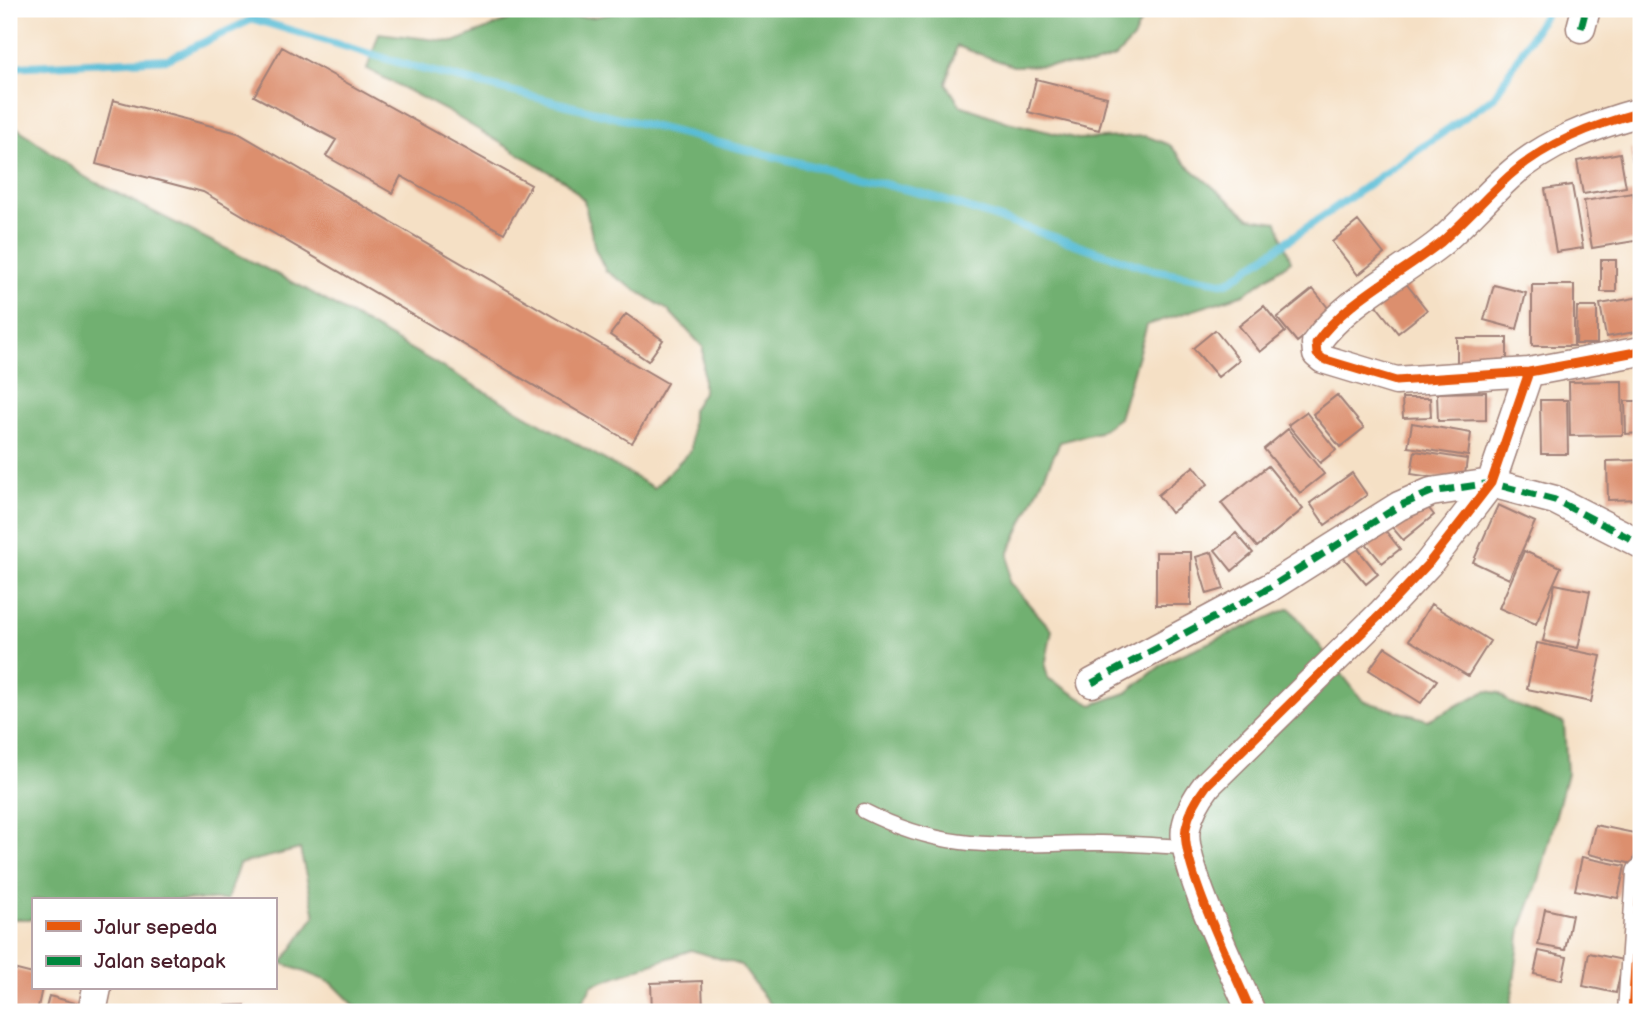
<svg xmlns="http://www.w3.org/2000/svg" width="1650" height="1021" font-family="'Balsamiq Sans',sans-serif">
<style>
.forest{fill:#71b071;stroke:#5e684e;stroke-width:2}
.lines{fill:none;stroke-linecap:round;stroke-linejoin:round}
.stream{stroke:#56bcd5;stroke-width:8}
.building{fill:#dc8f6e}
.service-casing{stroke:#a08078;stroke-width:17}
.minor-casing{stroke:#a08078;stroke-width:31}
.service{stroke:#fff;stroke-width:14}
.minor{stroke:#fff;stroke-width:28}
.quiet{stroke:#00873e;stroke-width:7;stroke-dasharray:14 7;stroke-linecap:butt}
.cycleway-casing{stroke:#fff;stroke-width:13}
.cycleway{stroke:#e8590c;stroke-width:9}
</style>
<rect width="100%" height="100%" fill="#fff"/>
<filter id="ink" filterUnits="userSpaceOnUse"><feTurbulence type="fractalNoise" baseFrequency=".0143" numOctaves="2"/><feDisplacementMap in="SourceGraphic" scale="14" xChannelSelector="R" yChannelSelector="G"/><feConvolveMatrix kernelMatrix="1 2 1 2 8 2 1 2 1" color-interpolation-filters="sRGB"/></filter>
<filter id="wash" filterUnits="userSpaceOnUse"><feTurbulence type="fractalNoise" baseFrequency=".00686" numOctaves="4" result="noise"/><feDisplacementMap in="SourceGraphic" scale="28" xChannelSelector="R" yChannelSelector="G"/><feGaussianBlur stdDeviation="1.57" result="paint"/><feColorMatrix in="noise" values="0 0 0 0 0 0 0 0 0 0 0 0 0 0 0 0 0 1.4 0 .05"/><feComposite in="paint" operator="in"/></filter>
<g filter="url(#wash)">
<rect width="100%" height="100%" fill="#f5e0c5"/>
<path class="forest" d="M619,9H1146L1133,39L1116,57L1092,65L1013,66L957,46L946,83L960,105L1008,122L1078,139L1146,136L1170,145L1188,166L1250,218L1277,222L1291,261L1244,294L1147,325L1119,418L1099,432L1060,442L1009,552V582L1052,630L1045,666L1048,678L1092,705L1126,693L1168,660L1290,608L1363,701L1428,720L1486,691L1499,693L1510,703L1564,723L1567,773L1539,880L1521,928L1510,1012H775L741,965L691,950L592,985L577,1012H361L332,983L282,963L315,916L300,849L239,864L227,900H33V919H9V122L85,177L300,286L654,488L691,450L692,410L703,392V347L669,311L606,271L595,249L584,200L566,182L447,111L367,69L379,33L454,42L516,17H594L618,12Z"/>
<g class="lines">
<path class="stream" d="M9,67L168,59L253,19L414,67L928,195L1153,270L1227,283L1494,97L1548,9"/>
</g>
<g id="blocks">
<path class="building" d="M282,47L531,185L504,233L401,176L392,193L326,156L336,140L254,96Z
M1036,79L1107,97L1099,130L1028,112Z
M113,100L238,133L667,383L632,443L203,192L96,164Z
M1641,148V206H1640L1631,150Z
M1620,153L1626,187L1583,194L1577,161Z
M1572,185L1583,248L1556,252L1545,189Z
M1633,193L1641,240L1592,248L1584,201Z
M1358,221L1384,254L1358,275L1332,242Z
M1601,260H1616V292H1601Z
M1404,281L1427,310L1398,333L1375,304Z
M1494,285L1526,293L1517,329L1484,320Z
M1532,285H1574V346H1532Z
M1313,289L1333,314L1297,342L1277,318Z
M1641,297V331L1606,337L1600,304Z
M1264,306L1285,332L1260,352L1239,326Z
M1577,307H1597V344H1576Z
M626,314L663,340L648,361L610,335Z
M1215,330L1239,360L1218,377L1193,348Z
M1457,338H1507V372H1457Z
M1622,381L1623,435L1570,436L1569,382Z
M1486,392V420L1438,421L1437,393Z
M1337,395L1364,428L1340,447L1313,414Z
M1402,398H1430L1431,417L1403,418Z
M1540,400H1567L1568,454H1541Z
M1625,401H1641V433L1626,434Z
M1306,412L1336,450L1320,463L1288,425Z
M1412,423L1471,433L1468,456L1408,447Z
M1288,429L1324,474L1300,493L1264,449Z
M1415,451L1467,459L1464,482L1411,474Z
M1641,460V499L1608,500L1607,461Z
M1194,466L1208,484L1171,513L1158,495Z
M1268,466L1303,509L1257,547L1221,503Z
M1352,473L1367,495L1325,525L1310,503Z
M1423,501L1434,515L1403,540L1391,526Z
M1498,505L1535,522L1509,579L1473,562Z
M1377,520L1400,549L1382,563L1359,535Z
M1236,533L1253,553L1232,571L1215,550Z
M1349,538L1378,574L1366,584L1336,549Z
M1524,551L1561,567L1536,624L1499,608Z
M1156,552H1191V605H1156Z
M1212,552L1224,589L1207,594L1196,557Z
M1555,584L1590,591L1578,648L1543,641Z
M1431,604L1490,641L1468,676L1409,640Z
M1537,643L1601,656L1591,702L1527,689Z
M1385,647L1437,680L1421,703L1369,670Z
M1595,825L1639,834L1633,864L1588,854Z
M1582,857L1625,866L1618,898L1575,890Z
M1545,909L1572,915L1565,950L1538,945Z
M1539,951L1567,957L1562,980L1534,974Z
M1589,953L1623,960L1616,993L1583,986Z
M9,968L33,974V988H42L37,1012H9Z
M702,981L703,1012H652L651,983Z
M49,996L83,1005L81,1012H45Z
M245,1005V1012H186V1007Z"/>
</g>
</g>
<g filter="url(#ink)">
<use href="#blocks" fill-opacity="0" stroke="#a08078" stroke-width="2"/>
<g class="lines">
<g class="service-casing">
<path id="service" d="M864,811C948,854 1003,844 1094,843C1124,842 1155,846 1185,847"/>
</g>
<g class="minor-casing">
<path id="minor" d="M1581,28L1586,9
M1529,372L1396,381L1323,359L1317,354L1316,343C1346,300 1400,275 1440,243C1464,222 1485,198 1509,176C1546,143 1593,125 1641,112
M1092,683L1269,588L1399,506L1431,492L1491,483L1555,500L1641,544
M92,1012L97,988
M1251,1012C1236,975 1179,862 1186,828C1189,811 1197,798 1207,785L1381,614L1428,564L1464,518L1491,483L1529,372L1641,351
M1632,1012L1641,873"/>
</g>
<use href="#service" class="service"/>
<use href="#minor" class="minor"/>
<path class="quiet" d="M1581,28L1586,9
M1092,683L1269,588L1399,506L1431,492L1491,483L1555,500L1641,544"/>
<g class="cycleway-casing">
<path id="cycleway" d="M1529,372L1396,381L1323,359L1317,354L1316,343C1346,300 1400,275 1440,243C1464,222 1485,198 1509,176C1546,143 1593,125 1641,112
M1251,1012C1236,975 1179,862 1186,828C1189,811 1197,798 1207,785L1381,614L1428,564L1464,518L1491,483L1529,372L1641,351
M1632,1012L1641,873"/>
</g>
<use href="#cycleway" class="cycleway"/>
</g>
</g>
<rect width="1650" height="1021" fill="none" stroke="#fff" stroke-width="35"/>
<rect x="32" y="898" width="245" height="91" fill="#ffffff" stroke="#b7a5aa" stroke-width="2"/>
<rect x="46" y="921" width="35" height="10" fill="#e8590c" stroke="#b7a5aa" stroke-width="2"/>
<text x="94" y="934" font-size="21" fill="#4a1f2b">Jalur sepeda</text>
<rect x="46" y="956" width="35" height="10" fill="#00873e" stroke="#b7a5aa" stroke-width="2"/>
<text x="94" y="968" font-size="21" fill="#4a1f2b">Jalan setapak</text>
</svg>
